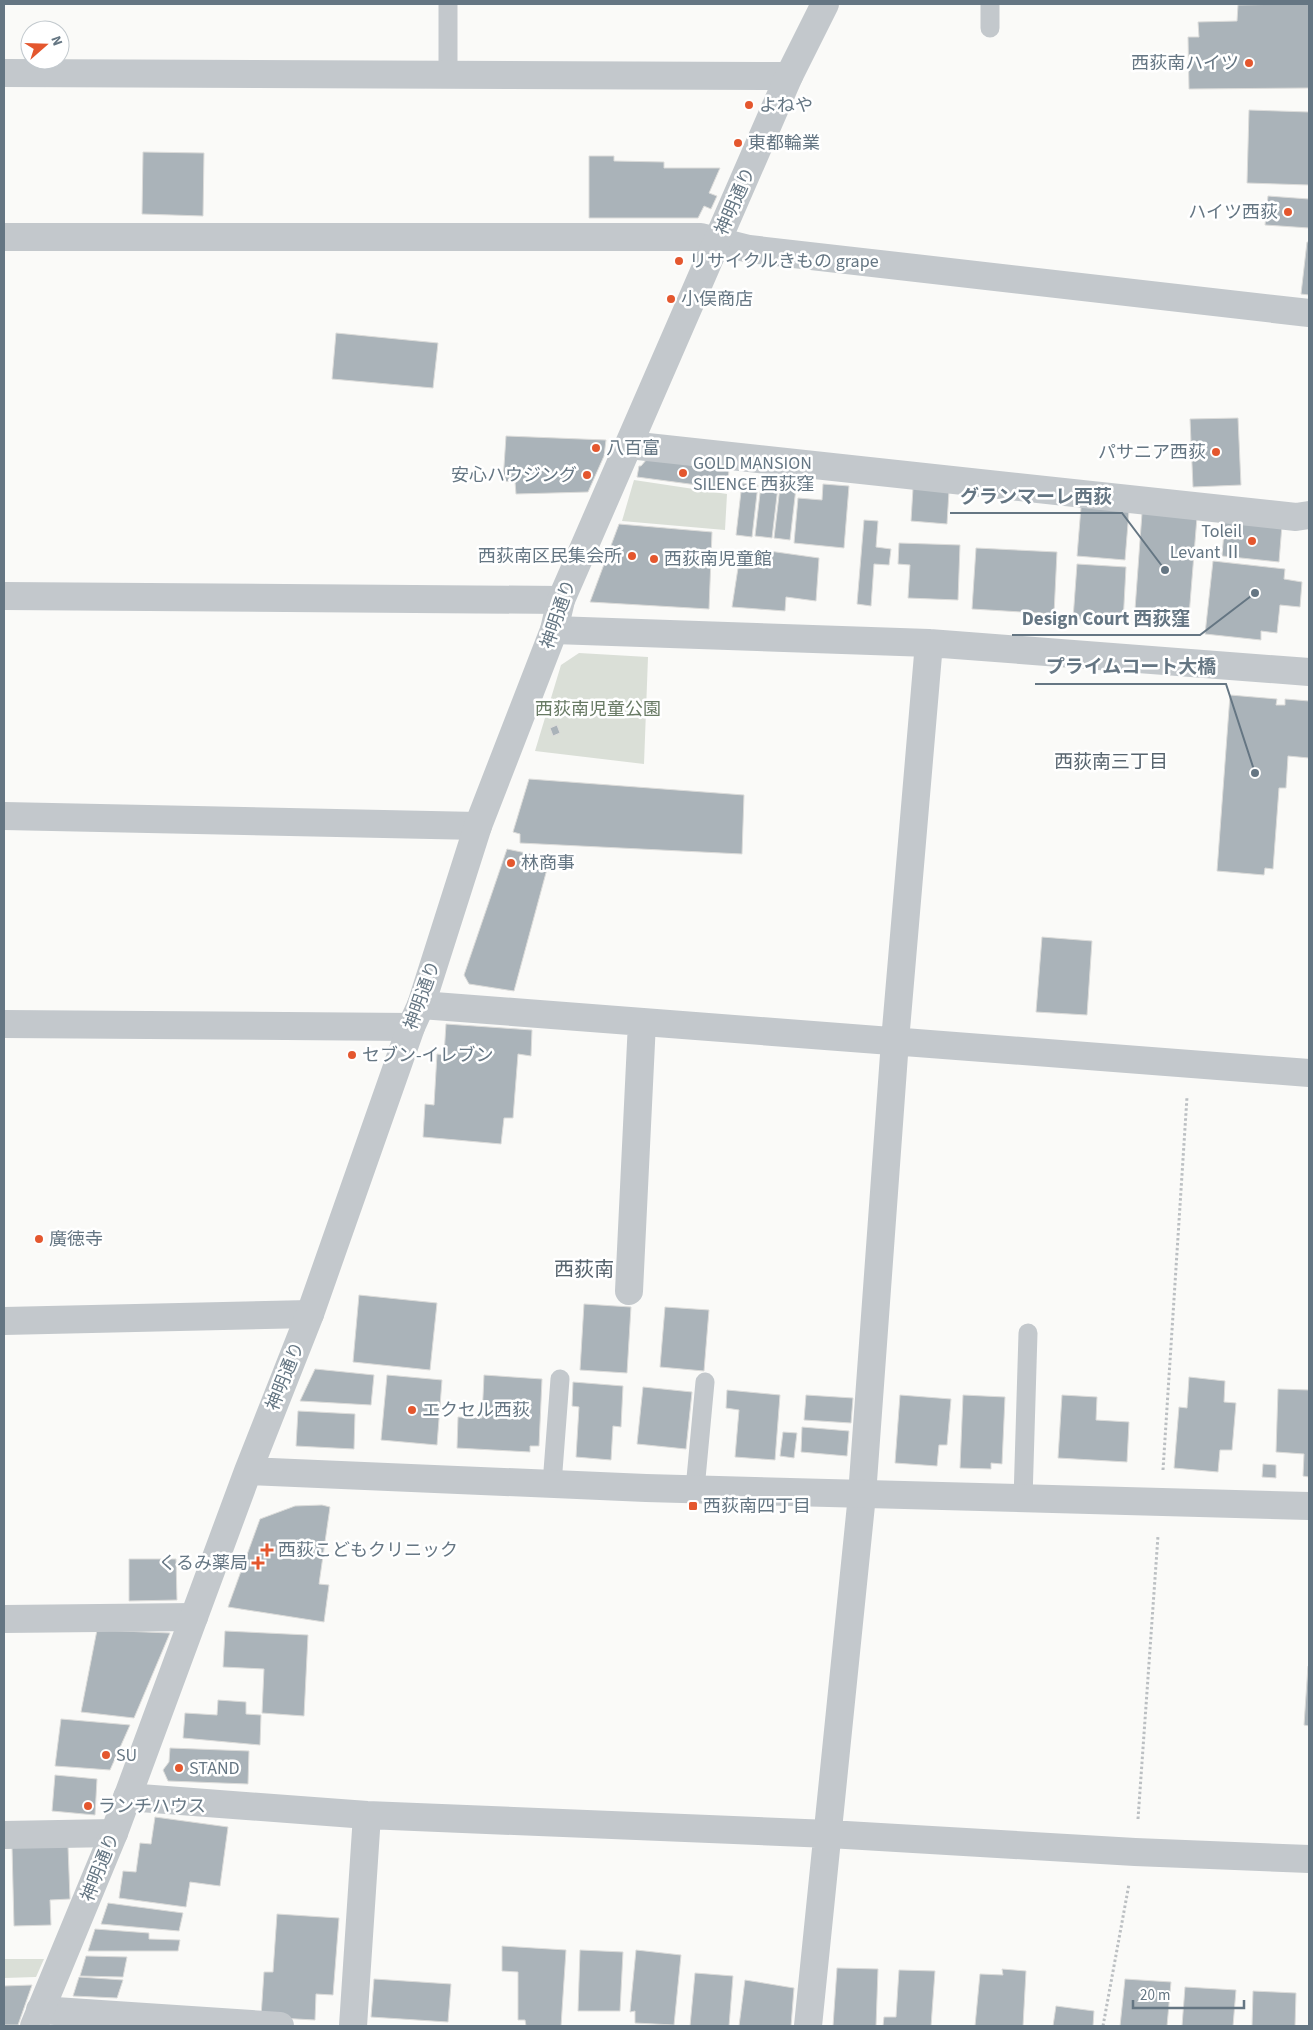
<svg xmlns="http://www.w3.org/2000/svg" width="1313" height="2030" font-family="'Source Sans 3','Noto Sans JP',sans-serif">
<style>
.green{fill:#dadfd7}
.building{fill:#aab3b9;stroke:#dcdcda}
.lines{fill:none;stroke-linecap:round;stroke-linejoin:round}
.path{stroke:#bbbfc2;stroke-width:3;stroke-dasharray:2.5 2.5;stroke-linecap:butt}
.service{stroke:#c3c8cc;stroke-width:19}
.minor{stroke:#c3c8cc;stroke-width:28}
.tertiary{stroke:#c3c8cc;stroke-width:28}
.poi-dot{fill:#e4572e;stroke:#fff;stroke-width:2}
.labels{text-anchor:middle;stroke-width:5;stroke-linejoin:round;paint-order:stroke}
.poi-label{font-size:18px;fill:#657683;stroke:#fff;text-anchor:start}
.street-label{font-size:18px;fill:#657683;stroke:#fff}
.park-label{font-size:18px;fill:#687a64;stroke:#fff}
.neighbourhood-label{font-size:19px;fill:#57646e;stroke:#fff}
.quarter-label{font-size:20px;fill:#57646e;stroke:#fff}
.leader{fill:none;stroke:#657683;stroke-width:2}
.callout-dot{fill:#657683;stroke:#fff;stroke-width:2}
.callout-label{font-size:19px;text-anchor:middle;font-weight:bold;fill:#657683;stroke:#fff;stroke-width:5;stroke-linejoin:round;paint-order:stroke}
</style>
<rect width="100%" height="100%" fill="#fafaf8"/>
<path class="green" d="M634,480L727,494L725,530L622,521Z
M579,653L648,657L644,764L535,751L561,665Z
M4,1959H44L36,1977L4,1978Z"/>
<path class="building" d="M1290,4H1309V88L1189,89L1188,37H1199L1198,22L1237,21L1238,5Z
M1249,110L1309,112V185L1247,183Z
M143,152L204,153L203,216L142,214Z
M589,156H614V161L664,162V168H720L709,193L717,196L711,209L704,206L698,218H589Z
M1268,196L1309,199V228L1265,225Z
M1307,242H1309V295L1301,294Z
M336,333L438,343L433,388L332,379Z
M1238,418L1241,485L1193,487L1190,419Z
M506,436L606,440L604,456L588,492L516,494L515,482L503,481Z
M647,459L729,470L727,489L637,477L639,466H641Z
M742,483L758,485L752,537L736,535Z
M823,484L849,486L844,548L794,543L798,498L822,500Z
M761,485L778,487L772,538L755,536Z
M780,487L796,488L790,540L774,538Z
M913,488L949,491L947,524L911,521Z
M1081,507L1129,511L1125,560L1077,556Z
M1142,513L1197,517L1188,628L1134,623Z
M864,520L878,521L876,547L891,549L889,565L874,564L871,606L857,604Z
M1225,520L1282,525L1279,562L1222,556Z
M619,524L712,532L709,609L590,602Z
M899,543L960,545L958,600L908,598L910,565L898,564Z
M976,548L1057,552L1054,614L972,609Z
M769,551L819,558L816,601L786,597L785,611L732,607L740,555L768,559Z
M1213,561L1285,569L1284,579L1302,582L1300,607L1280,605L1277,633L1261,631V640L1205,634Z
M1077,564L1126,567L1123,623L1073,619Z
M1230,695L1277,699L1276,705H1285V699L1309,701V758L1288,756L1286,788H1279L1273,869L1265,868L1264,875L1217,871Z
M557,725L560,733L553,736L550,728Z
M529,779L744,795L742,854L520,843V834L513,832Z
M507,849L550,858L514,991L469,984L464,975Z
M1042,937L1092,941L1087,1015L1036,1012Z
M446,1024L532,1030L531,1056L518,1054L513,1118H504L501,1144L423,1137L425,1104L434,1105L437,1054L444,1055Z
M359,1295L437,1303L430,1370L353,1362Z
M584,1304L631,1307L627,1373L580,1370Z
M665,1307L709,1310L704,1371L660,1367Z
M315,1369L374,1375L371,1405L300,1401Z
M387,1375L442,1380L437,1445L381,1440Z
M484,1375L542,1379L539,1446H530V1452L457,1448L458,1417L482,1418Z
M1189,1377L1225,1381L1224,1402L1236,1403L1232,1450H1220L1218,1472L1174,1468L1179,1407L1187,1408Z
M573,1382L623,1386L621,1427L613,1426L611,1460L576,1457L579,1407L572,1406Z
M643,1387L692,1392L686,1449L637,1444Z
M1278,1389L1309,1390V1477L1303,1476L1304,1454L1276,1452Z
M727,1390L780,1395L775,1460L735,1457L739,1410L726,1408Z
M806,1395L853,1398L851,1423L804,1420Z
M900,1395L951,1399L947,1445H939L937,1466L895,1463Z
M963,1395L1005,1397L1002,1464L991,1463V1469L960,1468Z
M1062,1395L1097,1397L1096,1420L1129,1422L1127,1462L1058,1458Z
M298,1411L355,1414L354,1449L296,1446Z
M802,1427L849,1431L847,1456L801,1452Z
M783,1432L797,1433L794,1458L780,1456Z
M1263,1464L1276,1465V1478L1262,1477Z
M322,1505L330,1507L319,1584L329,1585L324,1622L228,1607L260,1519L295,1506Z
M129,1559H176L177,1600L129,1601Z
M97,1630L170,1633L134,1718L81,1712Z
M225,1631L308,1635L304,1716L262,1713L264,1669L223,1667Z
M1308,1666H1309V1726L1304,1725Z
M218,1700L246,1702V1714L261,1715L260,1745L183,1738L185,1713L217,1715Z
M61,1719L130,1725L110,1770L55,1766Z
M170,1748L249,1751L248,1784L168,1781L163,1770L169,1762Z
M55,1775L97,1779L95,1815L52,1811Z
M155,1817L228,1827L220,1886L190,1882L186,1907L119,1898L123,1871L136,1872L140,1843L151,1844Z
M68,1846L70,1899L50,1900L51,1925L14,1926L12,1847Z
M108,1903L183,1913L179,1931L101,1924Z
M277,1914L339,1918L333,1995L316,1994L315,2020L261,2017L264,1972H273Z
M95,1929L149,1933V1939L180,1940L178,1951H88Z
M502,1946L566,1950L561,2026H526L525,2020H518V1972L502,1971Z
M580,1950L623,1952L620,2011H578Z
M636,1950L681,1955L674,2025L635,2023V2011L630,2012Z
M86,1956L127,1957L123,1977L80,1976Z
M837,1968L878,1969L876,2026H833Z
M1002,1969L1026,1971L1023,2026H975L980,1974L1003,1975Z
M899,1970L935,1971L931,2026H883L884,2017H896Z
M695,1973L733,1976L729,2026H690Z
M79,1977L123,1980L117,1998L73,1996Z
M374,1979L451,1984L448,2022L371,2017Z
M1125,1979L1171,1982L1167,2026H1120Z
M745,1980L794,1988L791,2026H739Z
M32,1985L18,2025H4V1986Z
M1185,1987L1236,1990L1233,2026H1182Z
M1253,1991L1296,1993L1295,2026H1252Z
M1056,2006L1094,2011L1093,2026H1053Z"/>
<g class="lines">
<path class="path" d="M1163,1470L1187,1097
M1138,1819L1158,1536
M1103,2026L1129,1884"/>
<path class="service" d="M990,28V4
M448,75V4
M552,1484L560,1379
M695,1489L705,1382
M1023,1499L1028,1333"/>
<path class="minor" d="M4,73L789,76
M4,237H701L749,249L1309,313
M629,445L1296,517L1309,515
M4,596L561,600
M554,630L929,643L1309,672
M4,816L478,826
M421,1005L1309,1073
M4,1024L411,1027
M629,1291L642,1022
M4,1321L310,1314
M4,1619L194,1617
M127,1797L367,1815L829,1834L1135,1852L1309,1859
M4,1835L114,1833
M40,2010L280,2026
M353,2026L367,1815
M808,2026L862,1495L895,1041L929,643"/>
<path class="tertiary" d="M248,1471L646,1488L1309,1506
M34,2026L114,1833L248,1471L310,1314L411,1027L421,1005L478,826L554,630L561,600L789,76L825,4"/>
</g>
<g class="poi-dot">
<circle cx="1249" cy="63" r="5"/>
<circle cx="749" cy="105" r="5"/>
<circle cx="738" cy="143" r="5"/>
<circle cx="1288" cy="212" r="5"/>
<circle cx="679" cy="261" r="5"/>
<circle cx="671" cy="299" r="5"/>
<circle cx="596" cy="448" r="5"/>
<circle cx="1216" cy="452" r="5"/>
<circle cx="683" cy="473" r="5"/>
<circle cx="587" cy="475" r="5"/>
<circle cx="1252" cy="541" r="5"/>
<circle cx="632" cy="556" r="5"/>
<circle cx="654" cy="559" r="5"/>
<circle cx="511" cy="863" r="5"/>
<circle cx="352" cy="1055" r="5"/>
<circle cx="39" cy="1239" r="5"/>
<circle cx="412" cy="1410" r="5"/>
<rect x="688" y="1501" width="10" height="10" rx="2.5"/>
<path d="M264.5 1542.5h5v5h5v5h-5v5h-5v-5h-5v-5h5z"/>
<path d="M255.5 1555.5h5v5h5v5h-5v5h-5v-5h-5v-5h5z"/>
<circle cx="106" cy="1755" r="5"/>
<circle cx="179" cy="1768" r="5"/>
<circle cx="88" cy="1806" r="5"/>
</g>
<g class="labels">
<g class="poi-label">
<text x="1239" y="69" text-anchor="end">西荻南ハイツ</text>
<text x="759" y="111">よねや</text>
<text x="748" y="149">東都輪業</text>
<text x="1278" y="218" text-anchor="end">ハイツ西荻</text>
<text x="689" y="267">リサイクルきもの grape</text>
<text x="681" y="305">小俣商店</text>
<text x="606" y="454">八百富</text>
<text x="1206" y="458" text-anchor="end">パサニア西荻</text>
<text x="693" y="469">GOLD MANSION<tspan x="693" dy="21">SILENCE 西荻窪</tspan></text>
<text x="577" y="481" text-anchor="end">安心ハウジング</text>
<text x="1242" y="537" text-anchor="end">Toleil<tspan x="1242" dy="21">Levant Ⅱ</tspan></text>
<text x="622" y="562" text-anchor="end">西荻南区民集会所</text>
<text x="664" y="565">西荻南児童館</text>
<text x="521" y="869">林商事</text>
<text x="362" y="1061">セブン-イレブン</text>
<text x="49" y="1245">廣徳寺</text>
<text x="422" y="1416">エクセル西荻</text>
<text x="703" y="1512">西荻南四丁目</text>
<text x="278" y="1556">西荻こどもクリニック</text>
<text x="248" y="1569" text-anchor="end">くるみ薬局</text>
<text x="116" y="1761">SU</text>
<text x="189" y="1774">STAND</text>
<text x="98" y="1812">ランチハウス</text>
</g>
<g class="street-label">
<text transform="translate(735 201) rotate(-66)" y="6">神明通り</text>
<text transform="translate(558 614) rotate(-71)" y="6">神明通り</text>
<text transform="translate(422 995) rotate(-70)" y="6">神明通り</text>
<text transform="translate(285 1376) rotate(-68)" y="6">神明通り</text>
<text transform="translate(100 1867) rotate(-68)" y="6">神明通り</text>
</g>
<g class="park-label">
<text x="598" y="715">西荻南児童公園</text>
</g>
<g class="neighbourhood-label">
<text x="1111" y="768">西荻南三丁目</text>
</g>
<g class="quarter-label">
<text x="584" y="1276">西荻南</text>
</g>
</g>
<path class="leader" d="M1165 570L1122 513H950M1255 593L1200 635H1012M1255 773L1226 684H1035"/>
<g class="callout-dot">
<circle cx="1165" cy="570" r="5"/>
<circle cx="1255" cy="593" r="5"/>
<circle cx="1255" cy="773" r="5"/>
</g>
<g class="callout-label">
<text x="1036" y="503">グランマーレ西荻</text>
<text x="1106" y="625">Design Court 西荻窪</text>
<text x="1131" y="673">プライムコート大橋</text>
</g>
<rect width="1313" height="2030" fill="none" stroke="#657683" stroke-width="10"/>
<g transform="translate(45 45) rotate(70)"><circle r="24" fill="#ffffff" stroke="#c1c8cd"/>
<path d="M0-4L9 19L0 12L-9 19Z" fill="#e4572e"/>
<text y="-8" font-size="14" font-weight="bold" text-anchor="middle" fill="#657683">N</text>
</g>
<path d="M1133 2000v8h111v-8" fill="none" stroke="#657683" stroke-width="2.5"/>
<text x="1140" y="2000" font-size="15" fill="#657683" stroke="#ffffff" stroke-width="4" paint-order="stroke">20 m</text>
</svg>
